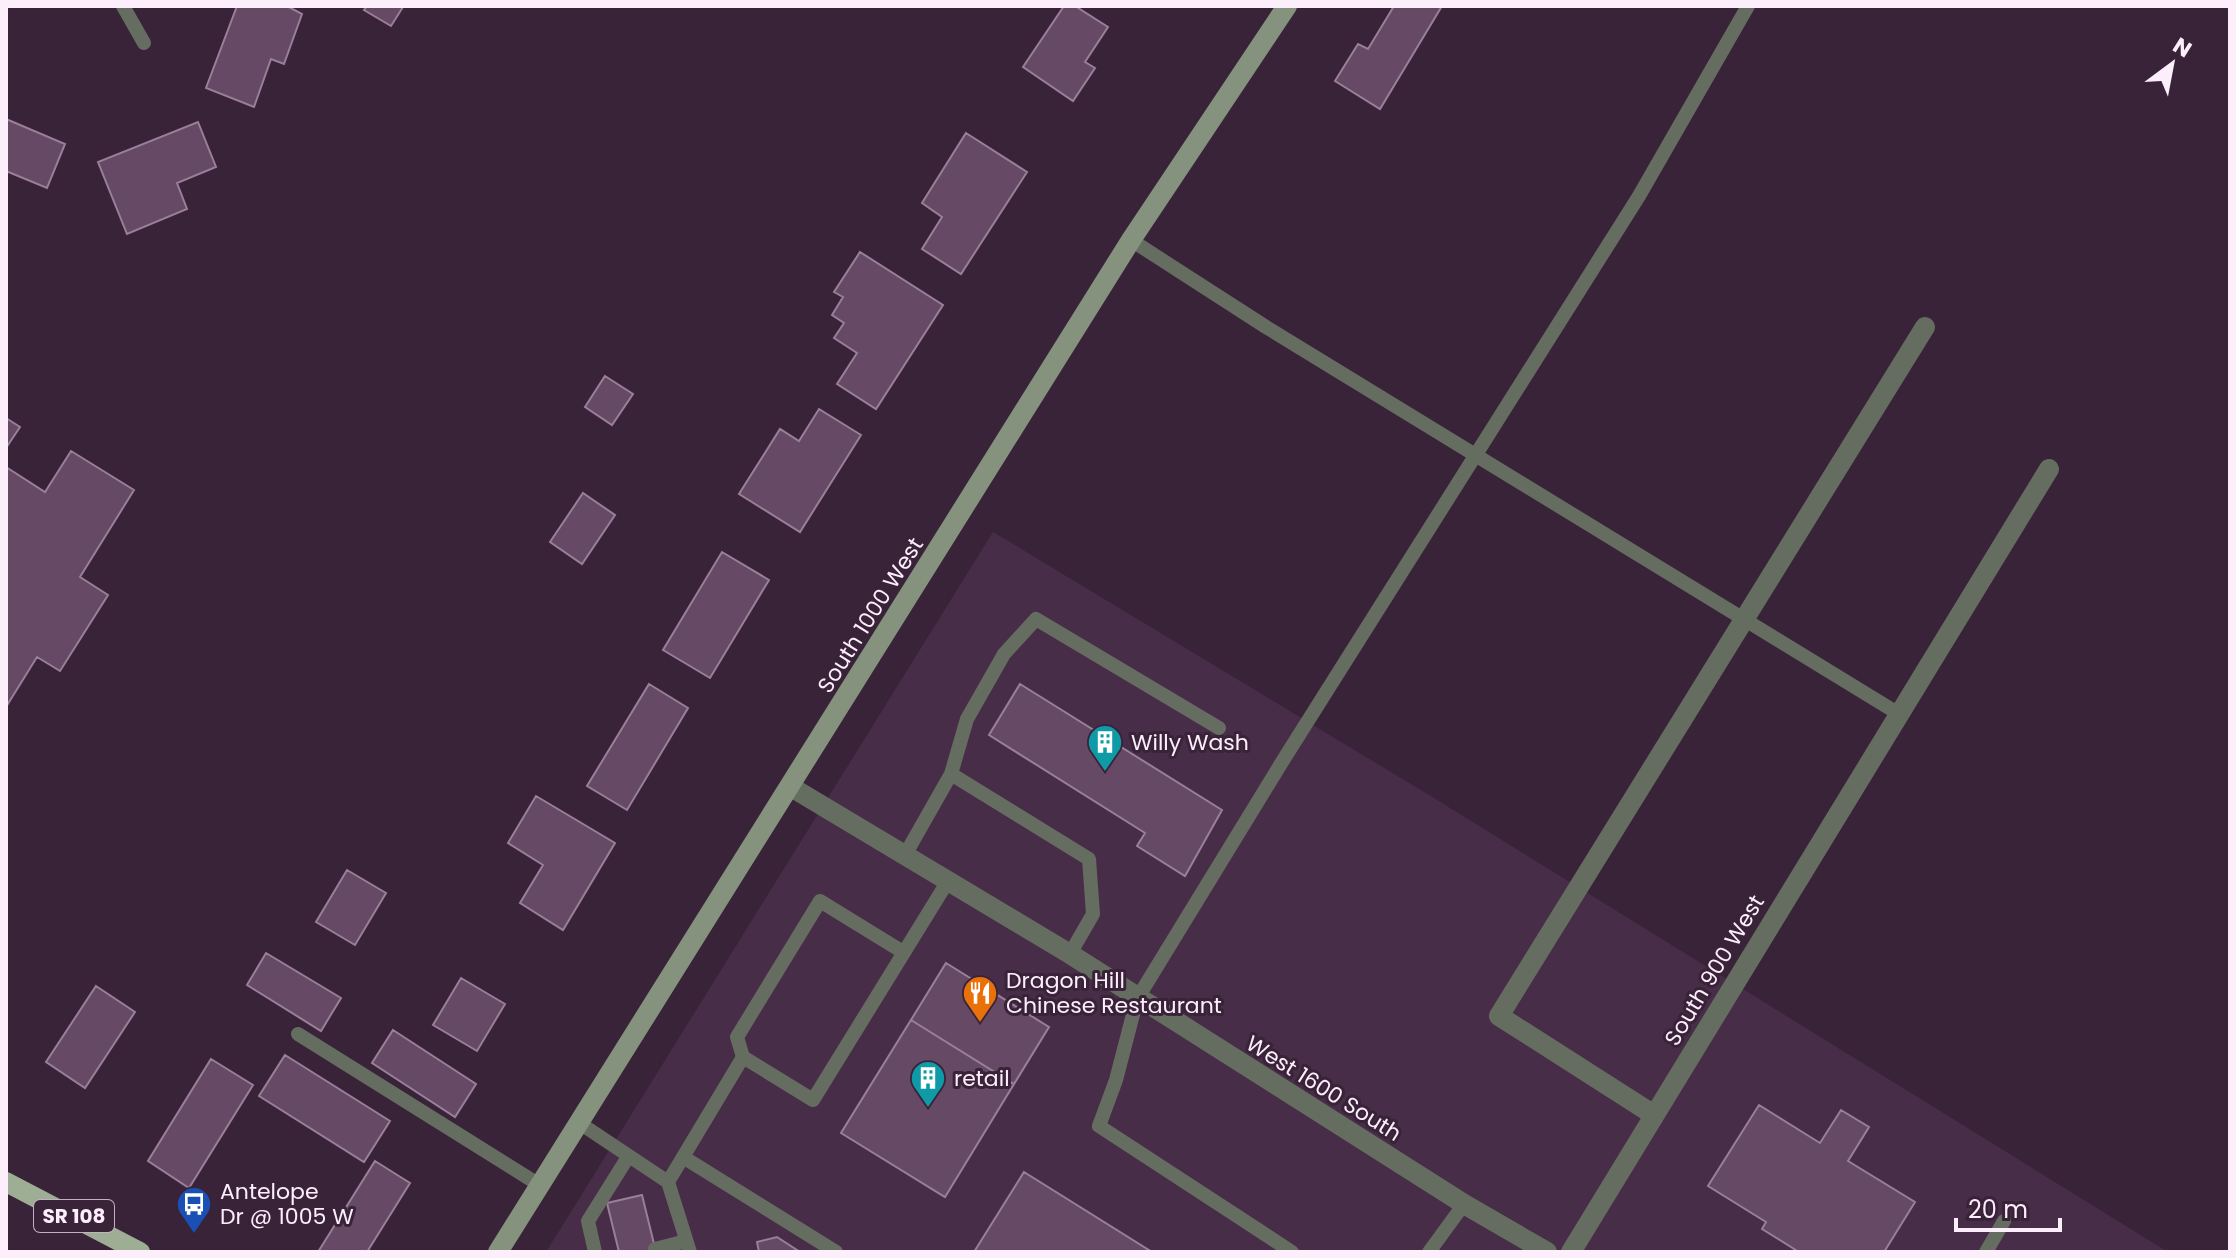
<svg xmlns="http://www.w3.org/2000/svg" width="2236" height="1258" font-family="Poppins,sans-serif">
<style>
.built{fill:#482d48}
.building{fill:#654965;stroke:#9a7f99;stroke-width:2}
.lines{fill:none;stroke-linecap:round;stroke-linejoin:round}
.lane{stroke:#656d60;stroke-width:14}
.street{stroke:#656d60;stroke-width:20}
.secondary{stroke:#85927d;stroke-width:20}
.primary{stroke:#9eae94;stroke-width:20}
.labels{text-anchor:middle;stroke-width:6;stroke-linejoin:round;paint-order:stroke}
.shield{fill:#392339;stroke:#c2b1c2;stroke-width:2}
.shield-label{font-size:20px;font-weight:bold;fill:#fdeefc}
.street-label{font-size:22px;fill:#fdeefc;stroke:#392339}
.poi-label{font-size:22px;fill:#fdeefc;stroke:#392339;text-anchor:start}
</style>
<rect width="100%" height="100%" fill="#392339"/>
<path class="built" d="M993,532L1434,798L2168,1252H546Z"/>
<path class="building" d="M237,6H287L302,14L284,64L271,59L254,107L206,88Z
M367,6H402L403,7L391,26L364,10Z
M1064,6H1075L1108,27L1085,62L1095,68L1073,101L1023,67Z
M1394,6H1442L1380,109L1335,81L1358,44L1368,49Z
M6,119L65,144L47,188L6,171Z
M198,122L216,167L177,183L187,209L127,234L98,162Z
M966,133L1027,172L961,274L922,249L942,217L922,203Z
M860,252L943,305L876,409L837,384L857,353L834,338L844,323L832,315L843,297L834,292Z
M605,376L633,394L612,425L585,407Z
M819,409L861,435L800,532L739,494L780,429L799,441Z
M6,418L20,427L6,448Z
M71,451L134,490L80,577L108,595L60,671L37,657L6,707V467L45,492Z
M583,493L615,515L582,564L550,542Z
M722,552L769,580L710,678L663,650Z
M649,684L688,708L627,810L587,786Z
M1020,684L1222,810L1185,876L1137,846L1145,833L989,735Z
M536,796L615,843L563,930L520,903L543,865L508,843Z
M347,870L386,893L355,945L316,922Z
M266,953L341,998L321,1031L247,985Z
M946,963L1049,1027L1014,1084L911,1020Z
M461,978L505,1004L477,1051L433,1025Z
M96,986L135,1012L85,1088L46,1062Z
M911,1020L1014,1084L945,1197L841,1133Z
M393,1030L476,1084L455,1117L372,1063Z
M285,1055L390,1121L364,1162L259,1096Z
M211,1059L253,1085L189,1188L148,1161Z
M1759,1105L1820,1143L1841,1110L1869,1127L1848,1161L1915,1202L1884,1252H1799L1762,1229L1766,1222L1708,1186Z
M375,1161L410,1183L367,1252H318Z
M1024,1172L1152,1252H974Z
M642,1195L656,1252H619L607,1203Z
M777,1237L800,1252H759L757,1242Z"/>
<g class="lines">
<path class="lane" d="M123,6L144,43
M1131,240L1266,327L1899,714
M905,855L951,774
M903,952L820,901L737,1037L743,1057L813,1100L948,881
M1070,954L1093,914L1089,859L951,774L967,719L1004,654L1036,619L1219,728
M298,1034L541,1186
M581,1124L668,1182L690,1252
M683,1157L836,1252
M668,1182L743,1057
M655,1249L686,1241
M595,1252L588,1221L628,1157
M1292,1252L1099,1126L1116,1080L1137,999L1282,762L1639,196L1748,6
M1429,1252L1464,1204
M1986,1252L2004,1221"/>
<path class="street" d="M791,787L1070,954L1464,1204L1547,1252
M1654,1115L1499,1016L1925,327
M1571,1252L2049,469"/>
<path class="secondary" d="M498,1252L1131,240L1287,6"/>
<path class="primary" d="M6,1182L140,1252"/>
</g>
<defs>
<g id="building-pin" transform="scale(1.8)"><path d="M0 17L-7.5 6A9.5 9.5 0 1 1 7.5 6Z" fill="#0f9aa8" stroke="#392339"/><path d="M-4-6H4V6H1V3H-1V6H-4ZM-2.5-4.3h1.7v1.8h-1.7ZM.8-4.3h1.7v1.8H.8ZM-2.5-1h1.7V.8h-1.7ZM.8-1h1.7V.8H.8Z" fill="#fff"/></g>
<g id="restaurant-pin" transform="scale(1.8)"><path d="M0 17L-7.5 6A9.5 9.5 0 1 1 7.5 6Z" fill="#e8710a" stroke="#392339"/><path d="M-5-6h1v4h1v-4h1v4h1v-4h1v5L-1.5 .5V6h-2V.5L-5-1ZM5-6V6H3V1.5H1.5Q1.5-4 5-6Z" fill="#fff"/></g>
<g id="bus-pin" transform="scale(1.8)"><path d="M0 17L-7.5 6A9.5 9.5 0 1 1 7.5 6Z" fill="#1a4fb4" stroke="#392339"/><path d="M-5-6H5V4H4V6H2V4H-2V6H-4V4H-5ZM-3.5-4V0h7V-4ZM-3.5 1.2v1.5H-2V1.2ZM2 1.2v1.5H3.5V1.2Z" fill="#fff"/></g>
</defs>
<g fill-rule="evenodd">
<use href="#building-pin" x="1105" y="742"/>
<use href="#restaurant-pin" x="980" y="993"/>
<use href="#building-pin" x="928" y="1078"/>
<use href="#bus-pin" x="194" y="1204"/>
</g>
<g class="labels">
<rect class="shield" x="34" y="1200" width="80" height="32" rx="6"/>
<g class="shield-label">
<text x="74" y="1223">SR 108</text>
</g>
<g class="street-label">
<text transform="translate(870 615) rotate(-58)" y="8">South 1000 West</text>
<text transform="translate(1714 970) rotate(-59)" y="8">South 900 West</text>
<text transform="translate(1324 1088) rotate(32)" y="8">West 1600 South</text>
</g>
<g class="poi-label">
<text x="1131" y="750">Willy Wash</text>
<text x="1006" y="988">Dragon Hill<tspan x="1006" dy="25">Chinese Restaurant</tspan></text>
<text x="954" y="1086">retail</text>
<text x="220" y="1199">Antelope<tspan x="220" dy="25">Dr @ 1005 W</tspan></text>
</g>
</g>
<rect width="2236" height="1258" fill="none" stroke="#fdeefc" stroke-width="16"/>
<g transform="translate(2172 64) rotate(32)" stroke="#392339" stroke-width="6" paint-order="stroke">
<path d="M0-6L14 30L0 20L-14 30Z" fill="#fdeefc"/>
<text y="-12" font-size="22" font-weight="bold" text-anchor="middle" fill="#fdeefc">N</text>
</g>
<path d="M1956 1218v12h104v-12" fill="none" stroke="#fdeefc" stroke-width="4"/>
<text x="1968" y="1218" font-size="24" fill="#fdeefc" stroke="#392339" stroke-width="6" paint-order="stroke">20 m</text>
</svg>
